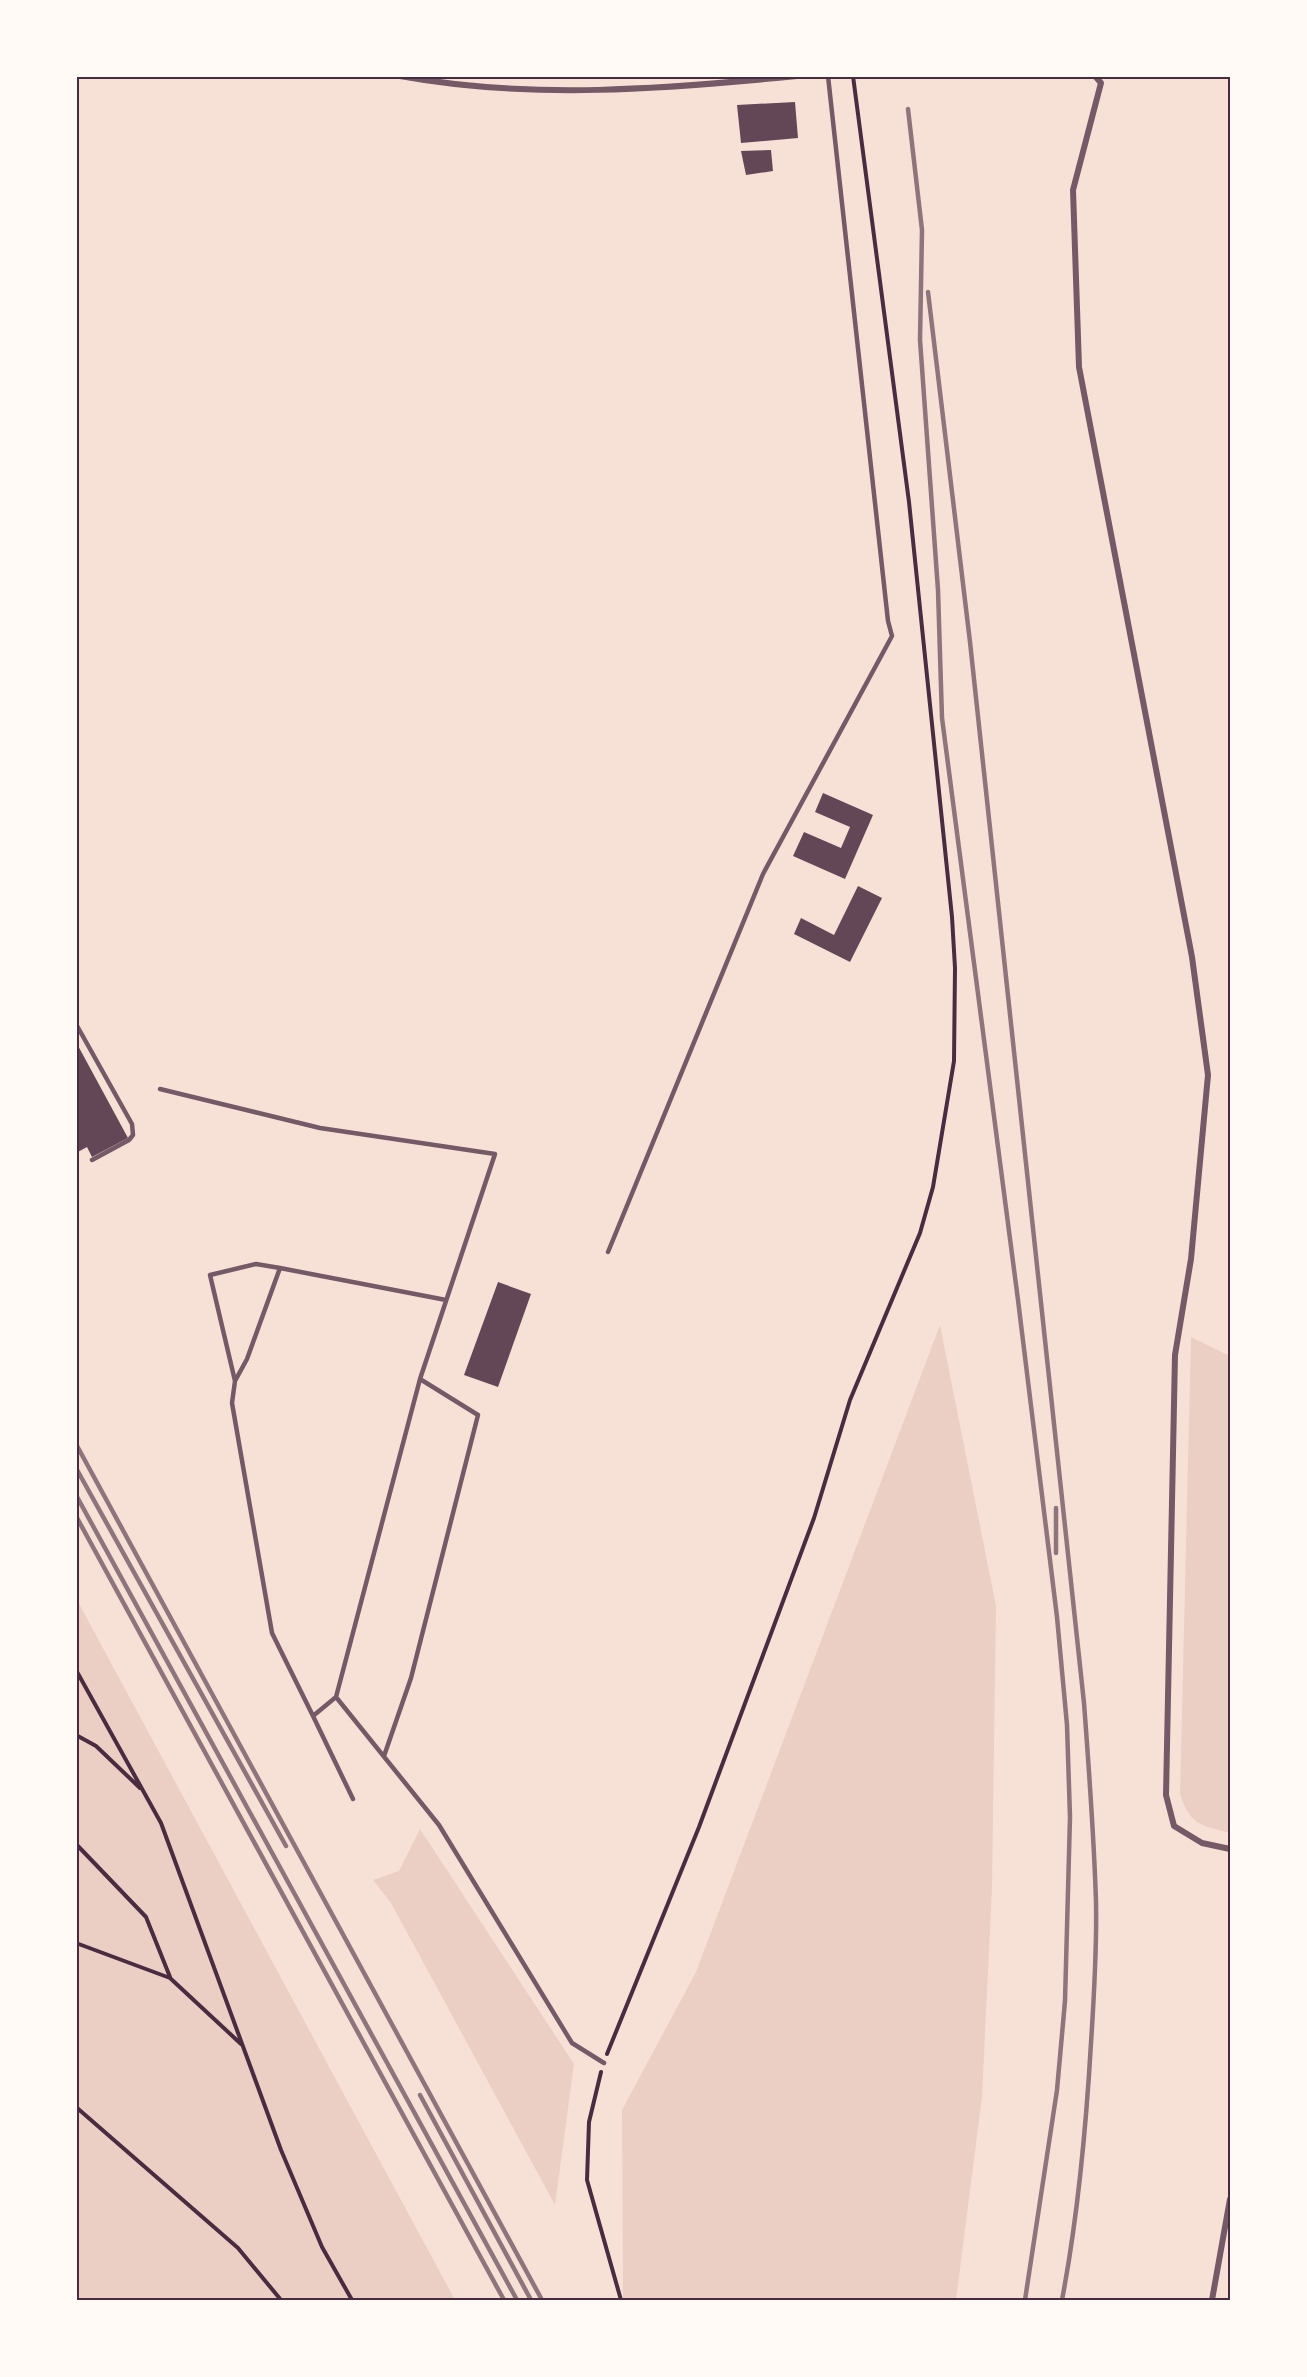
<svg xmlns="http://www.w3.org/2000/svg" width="1307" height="2377" font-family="Barlow,sans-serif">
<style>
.green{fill:#ebcfc5}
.building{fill:#644757}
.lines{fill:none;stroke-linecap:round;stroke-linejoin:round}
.path{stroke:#4a2c40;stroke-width:4}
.service{stroke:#755966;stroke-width:4.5}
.minor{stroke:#755966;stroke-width:6}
.rail{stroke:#8f747c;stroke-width:4.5}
.neatline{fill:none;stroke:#4a2c40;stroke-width:2}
</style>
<rect width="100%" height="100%" fill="#f7e1d7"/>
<path class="green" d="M940,1325L996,1606L992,1888L982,2097L956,2300H623L622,2110L696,1972Z
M1191,1337L1230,1356V1833C1200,1825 1190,1825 1180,1794Z
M77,1600L455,2300H77Z
M420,1829L574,2064L555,2205L391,1903L373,1880L399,1871Z"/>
<path class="building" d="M795,102L798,138L741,143L737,105Z
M771,150L773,171L746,175L741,151Z
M823,793L873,815L845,879L793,856L804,832L841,848L850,827L815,812Z
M858,886L882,898L850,962L794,934L801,918L834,935Z
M76,1042L128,1138L92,1157L87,1147L76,1153Z
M498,1282L531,1294L498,1387L464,1375Z"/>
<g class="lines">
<path class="path" d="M76,1670L161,1823L281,2150L322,2247L352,2300
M76,1735L96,1746L140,1788
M76,1844L146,1917L170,1977
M76,1943L170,1978L241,2044
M607,2054L699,1827L814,1518L850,1400L920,1233L933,1187L954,1061L955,968L952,917L909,502L853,76
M601,2072L589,2122L587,2180L621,2300
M76,2107L238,2248L281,2300"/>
<path class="service" d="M76,1024L132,1124L133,1135L129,1140L92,1160
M160,1089L320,1128L495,1154L420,1379
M608,1252L763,874L892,636L888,621L828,76
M280,1268L247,1359L235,1381L210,1275L256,1264L280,1268L446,1300
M235,1381L232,1403L272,1633L313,1716
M336,1697L313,1716L353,1799
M384,1756L411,1678L478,1415L420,1379L336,1697L439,1825L572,2043L604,2063"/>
<path class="minor" d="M400,76C532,100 664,89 797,76
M1095,76L1101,83L1073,190L1079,367L1192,957L1208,1075L1191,1259L1175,1355L1166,1795L1174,1826L1202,1843L1230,1849
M1212,2300L1230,2199"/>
<path class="rail" d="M908,109L922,230L920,340L938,590L942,718L1018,1300L1057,1617L1067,1725L1070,1817L1065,2001L1057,2090L1025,2300
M928,292L970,642L1084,1703C1089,1769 1094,1836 1096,1902C1097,1949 1094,1997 1091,2043C1086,2129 1078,2216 1062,2300
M76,1444L542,2300
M76,1468L286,1846
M76,1495L517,2300
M76,1516L504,2300
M1056,1553V1508
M420,2095L531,2300"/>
</g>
<rect width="1307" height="2377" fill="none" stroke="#fffaf5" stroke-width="156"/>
<rect x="78" y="78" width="1151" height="2221" class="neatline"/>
</svg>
